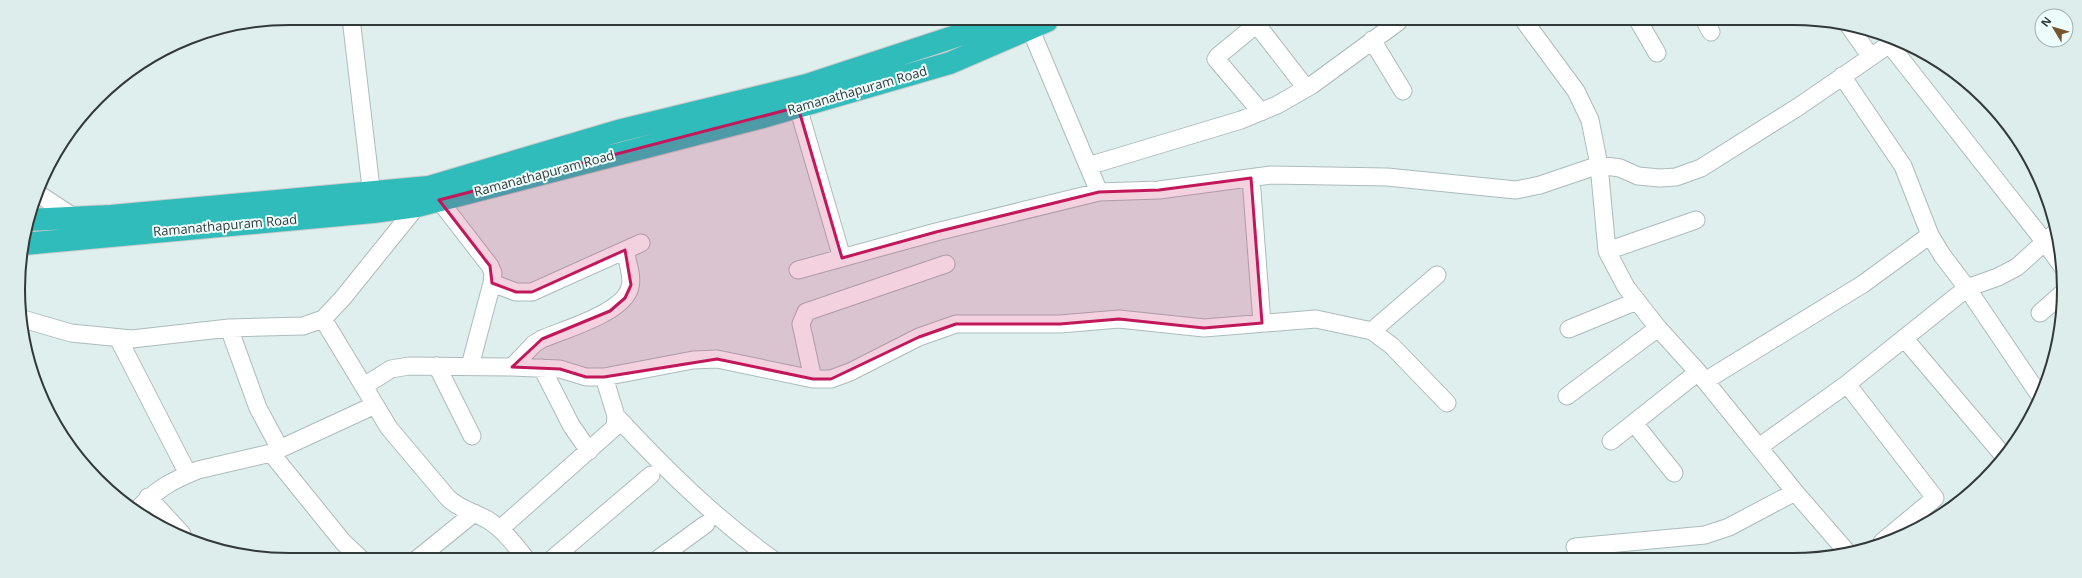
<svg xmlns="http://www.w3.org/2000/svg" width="2082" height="578" font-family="'Open Sans',sans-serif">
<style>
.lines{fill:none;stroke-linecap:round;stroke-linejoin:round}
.minor-casing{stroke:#acbbbb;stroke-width:19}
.highway-casing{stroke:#cacccc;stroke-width:24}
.minor{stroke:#fff;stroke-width:17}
.highway{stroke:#30bcbb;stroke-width:22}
.marked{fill:#c2185b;fill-opacity:0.2;stroke:#c2185b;stroke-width:3;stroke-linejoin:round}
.labels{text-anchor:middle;stroke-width:4;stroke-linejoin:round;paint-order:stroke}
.street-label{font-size:13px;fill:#323939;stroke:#ecfdfc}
.rim{fill:none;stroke:#323939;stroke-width:2}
</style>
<rect width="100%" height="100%" fill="#dfefee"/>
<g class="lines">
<g class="minor-casing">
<path id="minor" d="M351,18L373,205
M1254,21L1306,88
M1525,22L1576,91L1590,120L1599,165L1607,251L1626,287L1658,328L1698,372L1795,492L1847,552
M1639,22L1657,53
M1706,23L1711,32
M1847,23L1871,57
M1257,24L1218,56L1216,59L1261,112
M1030,28L1099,192L1159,190L1271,175L1387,177L1516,190L1540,185L1599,165L1620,168L1638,176L1660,178L1676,177L1701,168L1798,107L1897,39
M1372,40L1403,91
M1890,45L2044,241L2062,266
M1842,76L1903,166L1930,235L1942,255L1967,288L2040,396
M798,107L842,258
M1088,166L1241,120L1277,105L1312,85L1398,22
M1251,178L1262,323
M37,193L75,218
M439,200L490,266L493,273L492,283L470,366
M1607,251L1696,220
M798,270L936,232L1099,192
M492,283L516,292H532L641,243
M2040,313L2064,292
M23,319L71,333L132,339L229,328L303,326L323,319L342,299L417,206
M323,319L389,428L448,498C459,509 474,512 488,520C504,530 515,545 527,560
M229,328L258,408L280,449
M1569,329L1637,301
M1372,331L1437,275
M118,338L188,474
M1904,338L2003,455
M437,366L472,436
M512,367L534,344L542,339C565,329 624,313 630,287C633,277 627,261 625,250
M542,368L571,425L589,451
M813,379L801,324L806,312L946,264
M1705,381L1863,284L1930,235
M1847,384L1935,498L1882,542
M364,386L391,369L409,366L512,367L560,369L586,377H604L693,360L717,359L813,379H831L850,372L919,337L956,324H1060L1119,319L1204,328L1316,319L1372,331L1392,346L1447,403
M1567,396L1658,328
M616,416C665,469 714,517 772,559
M1634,423L1674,473
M1611,441L1698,372
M1759,447L1847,384L1967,288L1998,277L2017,267L2057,231
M271,453L343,542L362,560
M148,497L182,534
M136,511C155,490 171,481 198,470L271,453L375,405
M500,529L615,427L616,416L604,377
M1575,547L1705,535L1729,527L1795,492
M658,559L706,524
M416,560L474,513
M551,560L651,475"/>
</g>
<g class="highway-casing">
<path id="highway" d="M27,220L111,216L429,187L618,131L807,85L1005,20
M23,244L373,212L417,206L763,117L950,63L1047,21"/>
</g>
<use href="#minor" class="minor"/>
<use href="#highway" class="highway"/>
</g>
<path class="marked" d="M798,107L842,258L936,232L1099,192L1159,190L1251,178L1262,323L1204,328L1119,319L1060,324H956L919,337L831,379H813L717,359L604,377H586L560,369L512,367L542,339L610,311L625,298L631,285L625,250L532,292H516L492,283L490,266L439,200Z"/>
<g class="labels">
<g class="street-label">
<text transform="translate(857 90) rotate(-16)" y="5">Ramanathapuram Road</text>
<text transform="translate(544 173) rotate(-15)" y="5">Ramanathapuram Road</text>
<text transform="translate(225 225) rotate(-5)" y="5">Ramanathapuram Road</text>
</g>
</g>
<path d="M0 0H2082V578H0ZM289 25H1793A264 264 0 0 1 2057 289V289A264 264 0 0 1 1793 553H289A264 264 0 0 1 25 289V289A264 264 0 0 1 289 25Z" fill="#ddedec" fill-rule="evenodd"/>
<path class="rim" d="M289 25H1793A264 264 0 0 1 2057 289V289A264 264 0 0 1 1793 553H289A264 264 0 0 1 25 289V289A264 264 0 0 1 289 25Z"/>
<g transform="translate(2054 28) rotate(308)"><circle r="19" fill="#ecfdfc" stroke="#a2afae"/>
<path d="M0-3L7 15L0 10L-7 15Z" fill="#76542c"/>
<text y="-6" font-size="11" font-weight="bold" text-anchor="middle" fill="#323939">N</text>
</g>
</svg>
